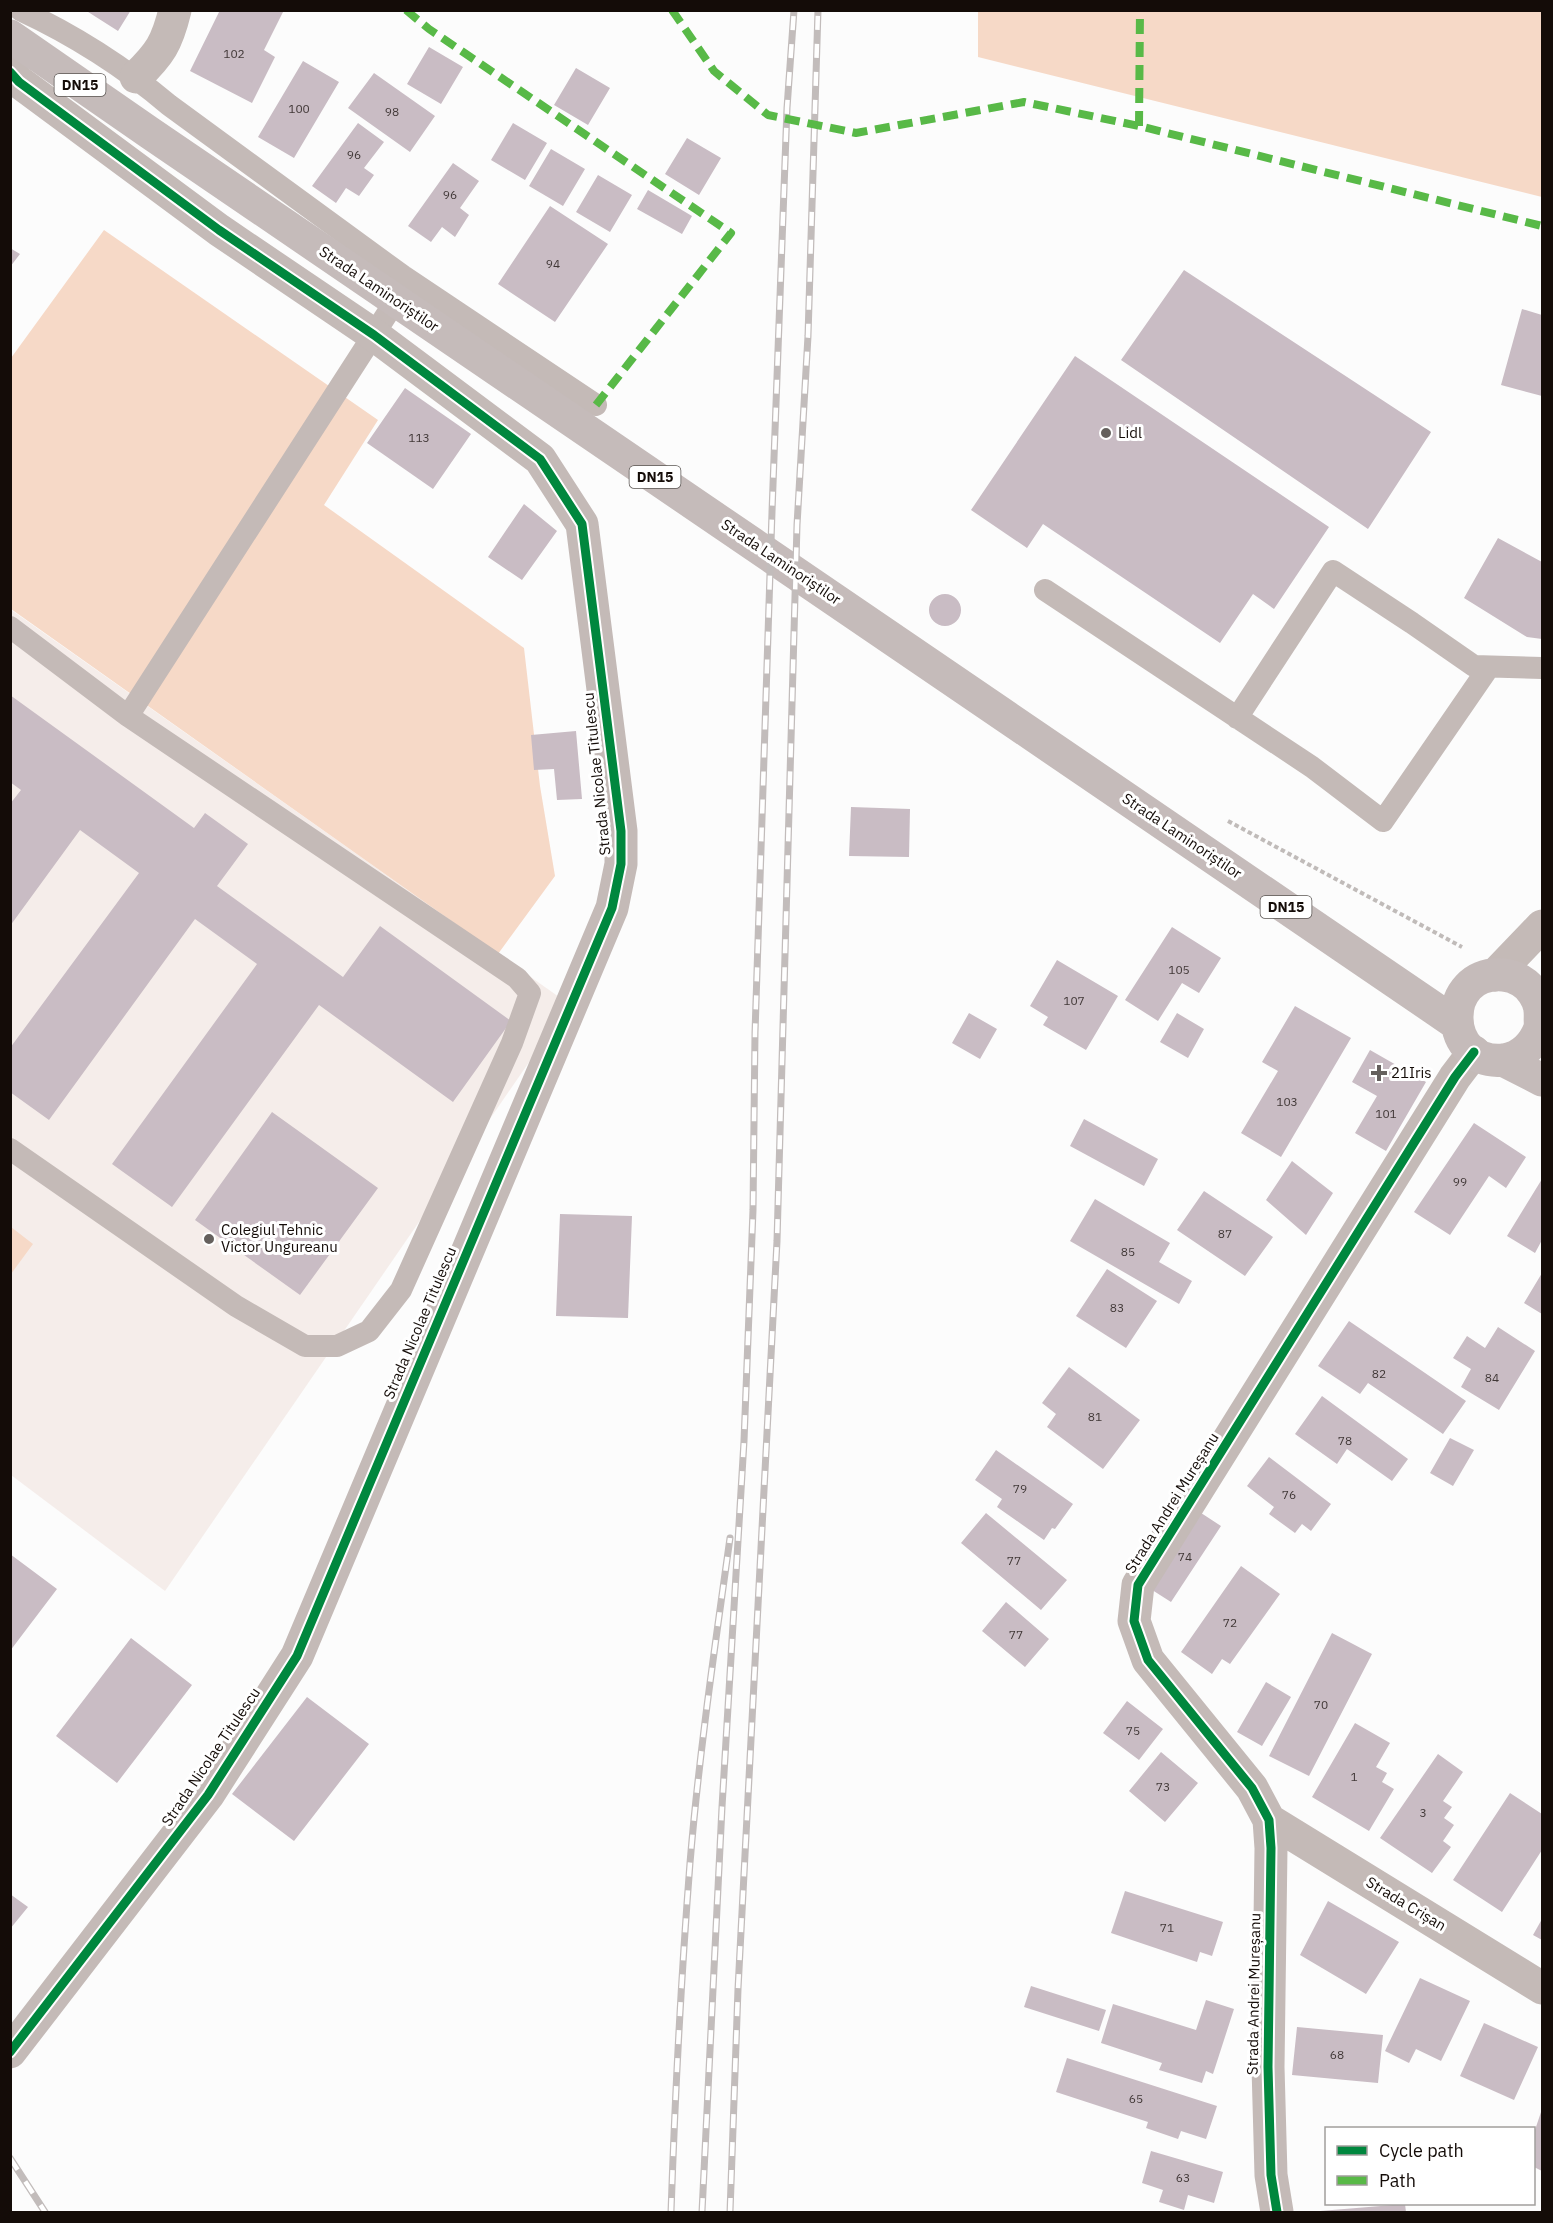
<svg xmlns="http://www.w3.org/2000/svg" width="1553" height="2223" font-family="'IBM Plex Sans',sans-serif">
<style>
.built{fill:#f5edea}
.green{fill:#f6d9c7}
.building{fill:#c9bcc4}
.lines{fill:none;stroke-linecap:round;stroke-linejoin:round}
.path{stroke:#c0bbb9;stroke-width:4;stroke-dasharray:4.5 3;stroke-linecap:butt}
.lane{stroke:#c4bab7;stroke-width:22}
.street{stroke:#c4bab7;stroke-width:33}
.primary{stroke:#c5bbba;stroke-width:33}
.rail-casing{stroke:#c2bcbb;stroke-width:7}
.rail{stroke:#fff;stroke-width:4.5;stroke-dasharray:14;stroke-linecap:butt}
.quiet{stroke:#58b947;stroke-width:8;stroke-dasharray:15 8;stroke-linecap:butt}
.cycleway-casing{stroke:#fff;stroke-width:13}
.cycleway{stroke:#00873e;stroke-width:9}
.poi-dot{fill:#65605d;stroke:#fff;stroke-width:2}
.labels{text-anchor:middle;stroke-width:6;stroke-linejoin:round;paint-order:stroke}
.number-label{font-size:12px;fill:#413837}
.shield{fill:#fff;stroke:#5a5552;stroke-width:1.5}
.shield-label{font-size:14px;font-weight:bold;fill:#140c08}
.street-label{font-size:15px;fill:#140c08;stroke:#fff}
.poi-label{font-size:15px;fill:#140c08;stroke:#fff;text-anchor:start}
</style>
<rect width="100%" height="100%" fill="#fcfcfc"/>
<path class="built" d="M10,609L569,1004L165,1591L11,1475Z"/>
<path class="green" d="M978,11H1542V197L978,57Z
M104,230L378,420L324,505L524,648L540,786L555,876L498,954L11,609V358Z
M11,1227L33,1244L11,1274Z"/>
<path class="building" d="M85,10H131L118,31Z
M220,10H284L264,50L275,57L252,103L190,71Z
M429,47L463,67L441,104L407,84Z
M303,61L339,82L294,158L258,137Z
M576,68L610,88L588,125L554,105Z
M374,73L435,116L410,152L348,108Z
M358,123L384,142L364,168L374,175L359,196L346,188L336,203L312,186Z
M513,123L547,143L525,180L491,160Z
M687,138L721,158L699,195L665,174Z
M551,149L585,169L563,206L529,186Z
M453,163L479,181L460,208L469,215L455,237L442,227L431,242L408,226Z
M598,175L632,195L610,232L576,212Z
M648,190L692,216L682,234L637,209Z
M550,206L608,244L555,322L498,284Z
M10,248L20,254L10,267Z
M1184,270L1431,432L1368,529L1121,360Z
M1522,309L1542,315V396L1501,385Z
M1075,356L1329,527L1274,609L1253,594L1220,643L1043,524L1027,548L971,510Z
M405,388L471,434L433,489L367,443Z
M524,504L557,531L522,580L488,557Z
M1498,538L1542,562V639L1527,637L1464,598Z
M929 610a16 16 0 1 1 32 0a16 16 0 1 1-32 0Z
M10,695L194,828L205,813L248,844L217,886L343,977L380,926L511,1021L453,1102L319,1005L172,1207L112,1164L257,964L195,919L49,1120L10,1092V1048L139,873L80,830L10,926V804L21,790L10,782Z
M576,731L582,799L557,800L554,769L534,770L531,735Z
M851,807L910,809L909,857L849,856Z
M1172,927L1221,958L1199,993L1182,983L1158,1021L1125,1000Z
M1057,960L1118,996L1086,1050L1043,1025L1048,1017L1030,1006Z
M1295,1006L1351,1038L1281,1157L1241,1133L1278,1071L1262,1062Z
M969,1013L997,1029L980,1059L952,1043Z
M1177,1013L1204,1029L1188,1058L1160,1042Z
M1370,1050L1426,1082L1386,1151L1355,1133L1377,1096L1352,1082Z
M272,1112L378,1188L300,1295L195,1220Z
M1084,1119L1158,1159L1144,1186L1070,1146Z
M1474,1123L1526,1157L1506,1188L1489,1176L1450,1235L1414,1212Z
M1292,1161L1333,1193L1306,1235L1266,1200Z
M1542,1179V1240L1535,1253L1507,1236Z
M1204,1191L1273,1237L1245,1276L1177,1230Z
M1095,1199L1170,1243L1159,1262L1192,1281L1179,1304L1070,1241Z
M560,1214L632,1216L628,1318L556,1316Z
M1107,1269L1157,1301L1126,1348L1076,1316Z
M1542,1273V1314L1524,1303Z
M1349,1321L1466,1401L1443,1434L1368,1383L1360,1394L1318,1366Z
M1498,1327L1535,1351L1499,1410L1461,1387L1471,1369L1453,1358L1467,1336L1485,1348Z
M1069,1367L1140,1420L1103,1469L1047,1427L1056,1414L1042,1403Z
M1322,1396L1408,1459L1392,1481L1347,1449L1337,1464L1295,1434Z
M1450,1438L1474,1450L1453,1486L1430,1473Z
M996,1450L1073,1504L1055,1529L1052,1528L1044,1540L997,1507L1002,1499L975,1480Z
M1269,1457L1331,1504L1311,1531L1302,1524L1295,1533L1269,1514L1274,1507L1247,1486Z
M1198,1511L1221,1526L1171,1602L1149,1588Z
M986,1513L1067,1580L1041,1610L961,1543Z
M10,1554L57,1589L10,1651Z
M1241,1566L1280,1594L1230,1664L1222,1659L1212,1674L1181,1652Z
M1006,1602L1049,1639L1025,1667L982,1631Z
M1332,1633L1372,1654L1309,1776L1269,1756Z
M131,1638L192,1685L117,1783L56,1736Z
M1266,1682L1291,1697L1262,1746L1237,1732Z
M307,1697L369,1744L294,1841L232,1794Z
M1127,1701L1163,1729L1139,1760L1103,1733Z
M1355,1723L1390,1743L1376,1767L1387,1773L1382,1782L1394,1789L1369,1831L1312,1797Z
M1161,1752L1198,1783L1165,1822L1129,1791Z
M1438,1754L1463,1772L1443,1801L1452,1807L1444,1818L1454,1825L1443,1841L1451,1847L1432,1873L1380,1838Z
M1510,1793L1542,1814V1850L1502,1912L1453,1880Z
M1125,1891L1223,1922L1212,1956L1200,1952L1197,1962L1111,1933Z
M10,1894L28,1907L10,1929Z
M1328,1901L1399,1942L1366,1994L1300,1955Z
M1542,1919V1940L1533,1935Z
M1420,1978L1470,2001L1441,2061L1416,2049L1409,2063L1385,2051Z
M1031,1986L1106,2010L1099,2031L1024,2007Z
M1206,2000L1234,2009L1213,2074L1206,2071L1202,2083L1159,2070L1162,2063L1101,2043L1113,2004L1196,2030Z
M1484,2023L1538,2047L1514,2100L1460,2076Z
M1297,2027L1383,2035L1378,2083L1292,2075Z
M1067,2058L1217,2106L1206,2139L1181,2131L1178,2139L1146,2128L1148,2122L1056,2092Z
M1542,2109V2171L1534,2167V2133Z
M1151,2151L1223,2172L1214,2203L1188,2195L1184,2210L1159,2202L1163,2190L1142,2183Z
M1405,2204L1406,2212H1320V2211Z"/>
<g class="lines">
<path class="path" d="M1228,821L1462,947"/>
<path class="lane" d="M20,10C74,35 124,67 169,105L403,276L596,405
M1045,590L1312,767L1383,821L1489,667
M10,627L128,716L517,978L530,993L512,1043L401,1290L369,1331L337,1346H305L236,1306L10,1149
M128,716L396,300
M1237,718L1333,571L1412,623L1474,666L1542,668"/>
<path class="street" d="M10,72L19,82L219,230L374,335L540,459L582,524L621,831V864L612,908L297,1656L208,1795L10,2052
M136,77C160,54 167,43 175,10
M1495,975L1542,926
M1269,1820L1542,1988
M1277,2212L1271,2175L1268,2067L1271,1848L1269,1820L1252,1788L1148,1660L1134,1621L1138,1585L1455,1077L1474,1052"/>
<path class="primary" d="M10,36L150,133L1457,1024
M1540,1028C1534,1044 1522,1057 1504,1060C1443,1067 1440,970 1503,975C1515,976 1528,983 1534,994C1545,1011 1537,1020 1542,1033
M1503,1060L1542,1080"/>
<g class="rail-casing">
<path id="rail" d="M10,2158L45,2212
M671,2212C675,2096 681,1979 690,1863C699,1754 715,1646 730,1538
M702,2212L722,1807L744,1441L753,1210L755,1033L772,512L787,108L794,10
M730,2212L738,1989L777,1241L797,525L808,336L818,10"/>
</g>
<use href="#rail" class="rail"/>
<path class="quiet" d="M406,10L429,29L731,233L596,405
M672,10L714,71L768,115L856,133L1024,102L1139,126L1542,226
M1139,126L1140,10"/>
<g class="cycleway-casing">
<path id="cycleway" d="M10,72L19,82L219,230L374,335L540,459L582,524L621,831V864L612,908L297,1656L208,1795L10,2052
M1277,2212L1271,2175L1268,2067L1271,1848L1269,1820L1252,1788L1148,1660L1134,1621L1138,1585L1455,1077L1474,1052"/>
</g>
<use href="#cycleway" class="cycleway"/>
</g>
<g class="poi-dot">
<circle cx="1106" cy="433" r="6"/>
<path d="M1376 1064h6v6h6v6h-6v6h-6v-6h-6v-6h6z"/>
<circle cx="209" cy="1239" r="6"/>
</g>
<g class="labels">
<g class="number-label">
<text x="234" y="58">102</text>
<text x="299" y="113">100</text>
<text x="392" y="116">98</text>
<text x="354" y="159">96</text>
<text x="450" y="199">96</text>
<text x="553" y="268">94</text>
<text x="419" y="442">113</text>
<text x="1179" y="974">105</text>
<text x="1074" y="1005">107</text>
<text x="1287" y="1106">103</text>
<text x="1386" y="1118">101</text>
<text x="1460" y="1186">99</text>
<text x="1225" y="1238">87</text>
<text x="1128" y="1256">85</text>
<text x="1117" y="1312">83</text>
<text x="1379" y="1378">82</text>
<text x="1492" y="1382">84</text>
<text x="1095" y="1421">81</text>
<text x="1345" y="1445">78</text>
<text x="1020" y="1493">79</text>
<text x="1289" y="1499">76</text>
<text x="1185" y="1561">74</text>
<text x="1014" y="1565">77</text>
<text x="1230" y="1627">72</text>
<text x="1016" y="1639">77</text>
<text x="1321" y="1709">70</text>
<text x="1133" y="1735">75</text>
<text x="1354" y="1781">1</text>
<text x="1163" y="1791">73</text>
<text x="1423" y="1817">3</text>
<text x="1167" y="1932">71</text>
<text x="1337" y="2059">68</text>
<text x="1136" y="2103">65</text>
<text x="1183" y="2182">63</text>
</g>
<g class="shield">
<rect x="54.5" y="74" width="51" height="22" rx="4.5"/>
<rect x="629.5" y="466" width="51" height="22" rx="4.5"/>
<rect x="1260.5" y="896" width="51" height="22" rx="4.5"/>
</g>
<g class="shield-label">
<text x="80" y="90">DN15</text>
<text x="655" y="482">DN15</text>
<text x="1286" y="912">DN15</text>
</g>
<g class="street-label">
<text transform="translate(379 289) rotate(34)" y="5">Strada Laminoriștilor</text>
<text transform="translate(781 562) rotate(34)" y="5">Strada Laminoriștilor</text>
<text transform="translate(597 774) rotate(-96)" y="5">Strada Nicolae Titulescu</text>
<text transform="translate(1182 836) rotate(34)" y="5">Strada Laminoriștilor</text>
<text transform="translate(420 1323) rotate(-67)" y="5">Strada Nicolae Titulescu</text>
<text transform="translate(1172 1503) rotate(-58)" y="5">Strada Andrei Mureșanu</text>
<text transform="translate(211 1757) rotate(-56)" y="5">Strada Nicolae Titulescu</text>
<text transform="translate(1406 1904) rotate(31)" y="5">Strada Crișan</text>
<text transform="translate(1254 1994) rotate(-89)" y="5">Strada Andrei Mureșanu</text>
</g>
<g class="poi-label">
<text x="1118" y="438">Lidl</text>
<text x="1391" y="1078">21Iris</text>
<text x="221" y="1235">Colegiul Tehnic<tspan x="221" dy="17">Victor Ungureanu</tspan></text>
</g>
</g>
<rect width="1553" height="2223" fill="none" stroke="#140c08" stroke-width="24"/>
<rect x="1325" y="2127" width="210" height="78" fill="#ffffff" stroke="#a19e9c" stroke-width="1.5"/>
<rect x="1337" y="2146" width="30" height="9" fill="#00873e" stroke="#a19e9c" stroke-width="1.5"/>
<text x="1379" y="2157" font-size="18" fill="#140c08">Cycle path</text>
<rect x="1337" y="2176" width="30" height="9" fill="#58b947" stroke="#a19e9c" stroke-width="1.5"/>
<text x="1379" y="2187" font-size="18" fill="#140c08">Path</text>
</svg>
